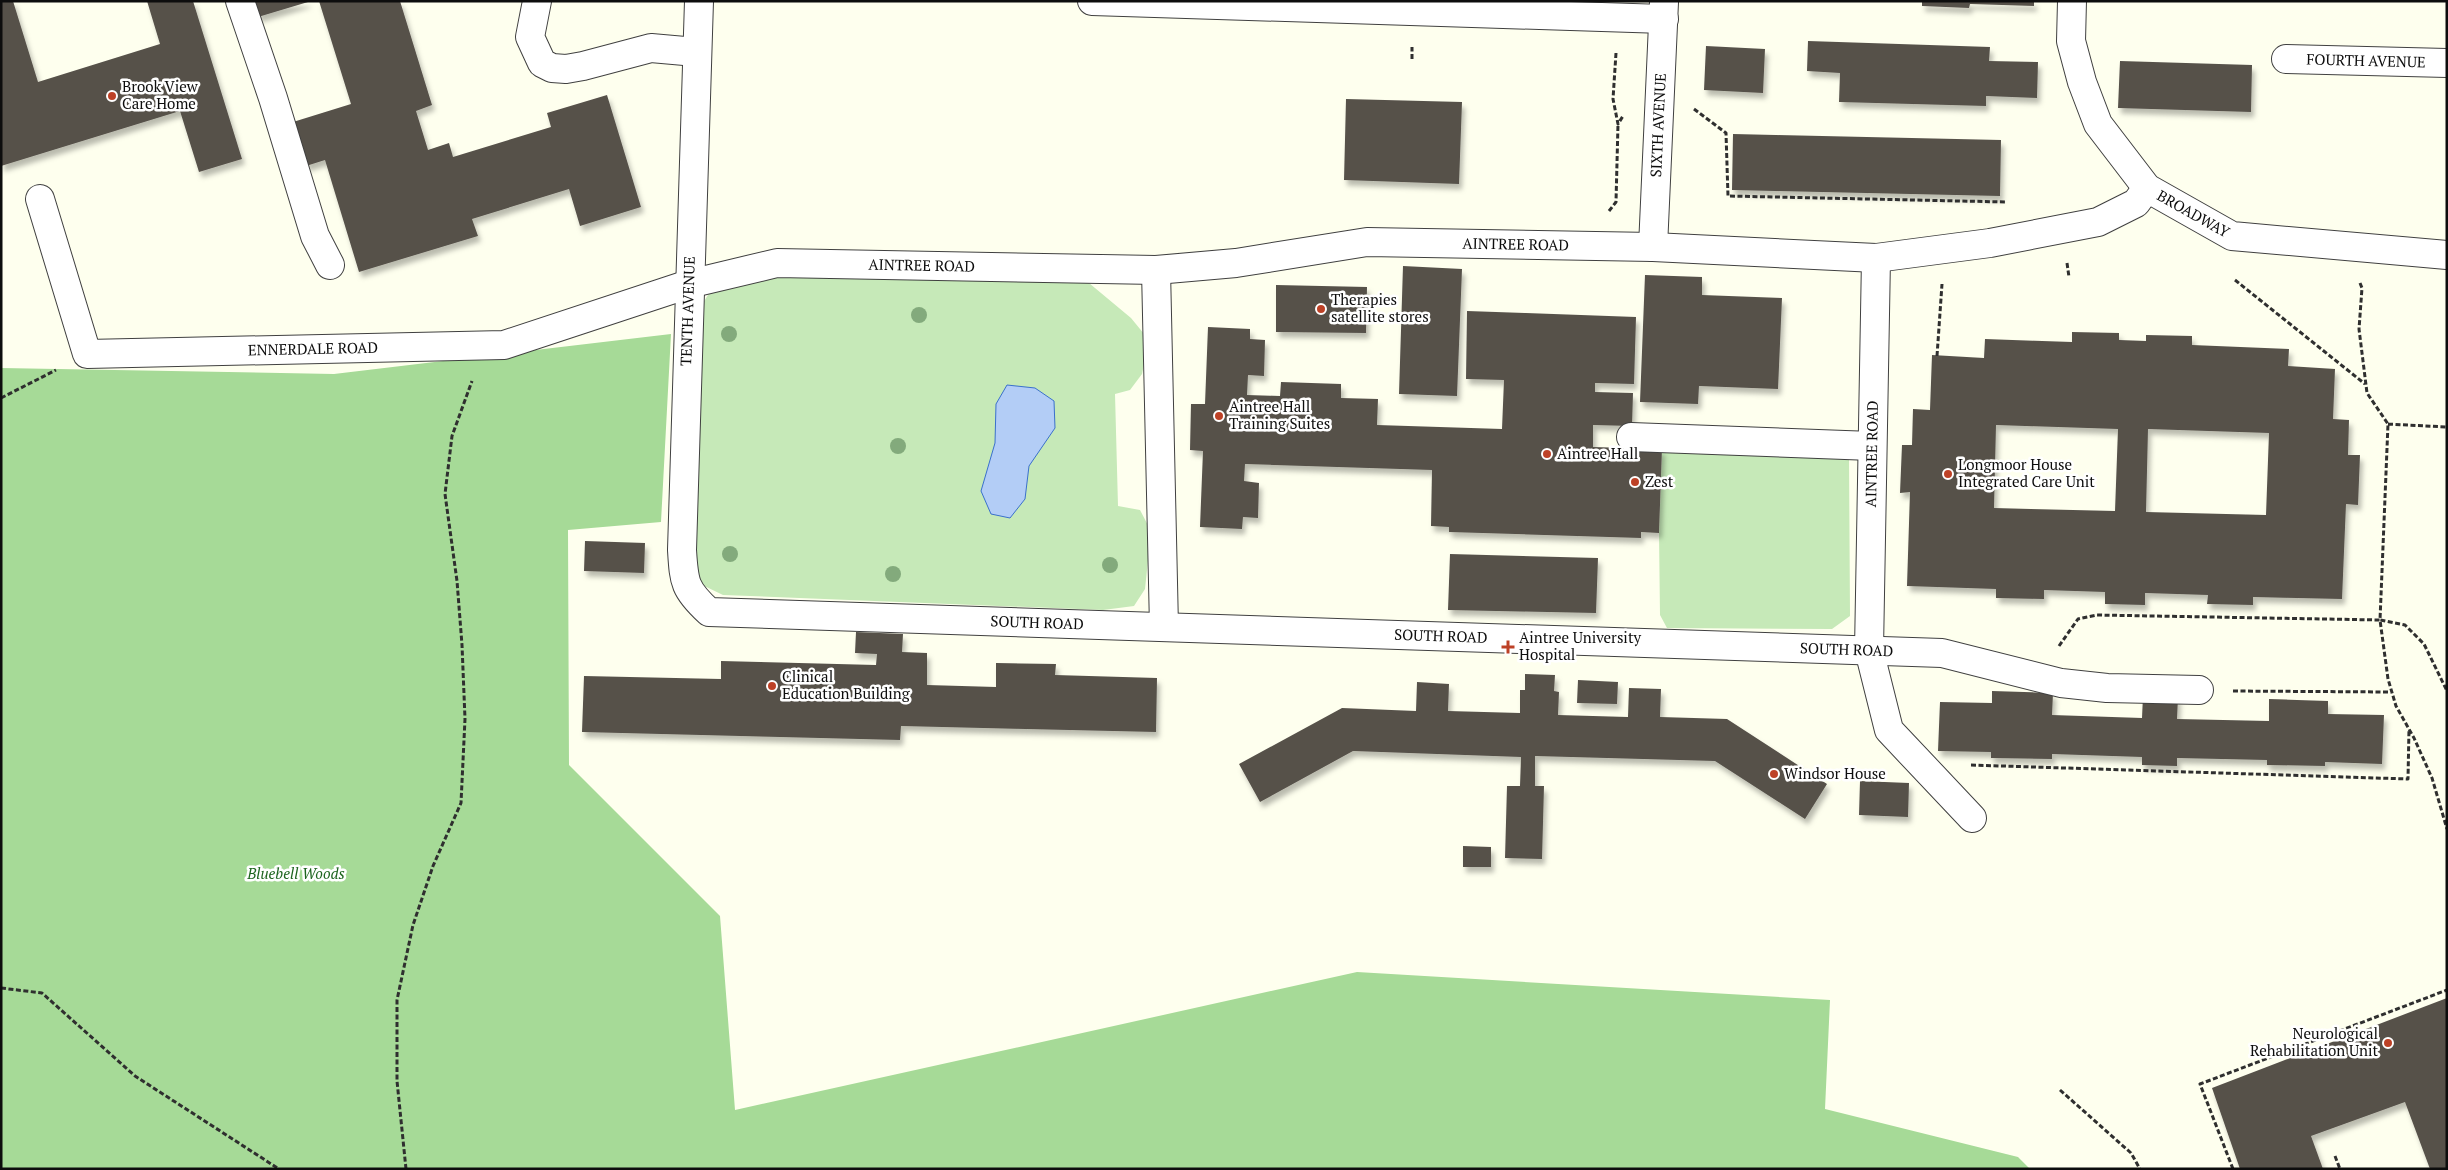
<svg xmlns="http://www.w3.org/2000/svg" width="2448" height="1170" font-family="'PT Serif',serif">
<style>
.green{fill:#c6e9b8}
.forest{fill:#a6da97}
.water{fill:#b3cdf6;stroke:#3a70cc}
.building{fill:#56514a;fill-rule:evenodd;filter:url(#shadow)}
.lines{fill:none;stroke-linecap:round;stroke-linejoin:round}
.minor-casing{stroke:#404040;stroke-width:30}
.path{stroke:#2f2f2f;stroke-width:3;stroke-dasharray:5 2.5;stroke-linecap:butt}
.minor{stroke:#fff;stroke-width:28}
.tree{fill:#83aa7c}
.poi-dot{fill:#bd4126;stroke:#fff;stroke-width:2}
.labels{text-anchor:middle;stroke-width:5;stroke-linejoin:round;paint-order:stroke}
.street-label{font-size:15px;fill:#0d0d0d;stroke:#fff}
.poi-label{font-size:15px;fill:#0d0d0d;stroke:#fff;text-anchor:start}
.park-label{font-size:15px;font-style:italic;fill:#1e651f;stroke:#fff}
</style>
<defs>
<filter id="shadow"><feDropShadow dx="3" dy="5.5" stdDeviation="2.5" flood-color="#0004"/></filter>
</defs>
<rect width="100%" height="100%" fill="#feffee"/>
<path class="green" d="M780,274H847L1089,283L1131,318L1149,340L1142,374L1130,390L1115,394L1118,506L1140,510L1151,531L1145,589L1134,606L1103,610L723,595L694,581L696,314L713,287Z
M1662,449L1849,455L1850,616L1832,629L1667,628L1660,615L1659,533Z"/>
<path class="forest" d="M671,334L661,522L568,530L569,765L720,916L735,1110L1357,972L1830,1000L1825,1109L2018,1157L2030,1169H1V368L334,374Z"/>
<path class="water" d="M1007,385L1035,388L1054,401L1055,428L1029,466L1025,499L1010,518L991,514L981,491L995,443L996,404Z"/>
<path class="building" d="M1,1H13L38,82L160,44L147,1H193L242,159L199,172L180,111L1,166Z
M253,1H308V2L258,17Z
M319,1H400L432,105L416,111L428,150L449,143L453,157L551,127L547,113L607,95L641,207L580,226L569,189L472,219L478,236L359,272L325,160L306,166L293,122L351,104Z
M1922,1H2034V6L1970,4L1969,8L1922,6Z
M1808,41L1990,47L1989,61L2038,62L2037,98L1986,96V106L1839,102L1840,73L1807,71Z
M1706,46L1765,49L1763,93L1704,90Z
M2120,61L2252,65L2251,112L2118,108Z
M1346,99L1462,102L1459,184L1344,180Z
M1733,134L2001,140L2000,196L1732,190Z
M1403,266L1462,269L1457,396L1399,394Z
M1645,275L1702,277V295L1782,298L1778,389L1699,386L1698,404L1640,402Z
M1276,285L1367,287L1366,333L1276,332Z
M1467,311L1636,317L1634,384L1595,383V392L1633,393L1632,426L1593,425V447L1662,449L1659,533L1641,532V538L1449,532V527L1431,526L1432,470L1245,464L1244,481L1259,483L1258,518L1243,517L1242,529L1200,527L1203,451L1190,450L1191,404H1205L1208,327L1250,329V339L1265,340L1264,376L1248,375L1247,395L1280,396L1281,382L1341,384V398L1378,399L1377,425L1502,429L1504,380L1466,379Z
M2072,332L2119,333V340L2146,341V335L2192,336V345L2289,349L2288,366L2335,369L2333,419L2349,420L2348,455H2360L2358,505L2346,504L2342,599L2253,597V605L2207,604L2208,595L2145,593V605L2105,604V592L2044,590V599L1996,598V589L1907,586L1910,492L1900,493L1902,445H1912L1913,409L1930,410L1932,355L1984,358L1985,339L2072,342ZM1996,425L2118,429L2115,511L1994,508ZM2148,429L2269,433L2266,515L2146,512Z
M585,541L645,543L644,573L584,571Z
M1450,554L1598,558L1596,613L1448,610Z
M856,632L903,634L902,652L927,653V685L996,687V663L1056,664L1055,675L1157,678L1156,732L901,726L900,740L582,732L584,676L721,679V661L876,665L877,654L855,653Z
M1525,674L1555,675L1554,691L1559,692L1558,715L1628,717L1629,688L1661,689L1660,717L1727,719L1827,784L1805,819L1715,761L1535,756V786H1544L1542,859L1505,858L1507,786H1520L1521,757L1353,751L1260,802L1239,764L1342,708L1416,711L1417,682L1449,684L1448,711L1520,713V690H1525Z
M1578,680L1618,682L1617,704L1577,703Z
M1992,691L2053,693L2052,715L2142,718L2143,696L2178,697L2177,719L2269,721V699L2328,701V714L2384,715L2382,764L2325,762V766L2267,765V760L2177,758V766L2142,765V757L2052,754V759L1991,758V752L1938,751L1940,702L1992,703Z
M1860,781L1909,783L1908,817L1859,815Z
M1463,846L1491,847V867H1463Z
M2447,998V1169H2430L2405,1102L2311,1136L2323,1169H2240L2212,1088Z"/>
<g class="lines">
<g class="minor-casing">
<g id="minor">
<path d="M240,1L273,98L315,236L330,265"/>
<path d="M537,1L530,37L542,63L552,68L566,69L583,66L651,48L696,52"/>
<path id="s1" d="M699,1L682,550C684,582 684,589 709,612L1942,653L2061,683L2107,688L2199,690"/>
<path d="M1092,1L1664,19"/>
<path id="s2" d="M2072,1L2071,41L2082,82L2098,124L2147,188L2232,236L2447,255"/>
<path id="s3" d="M2286,59L2447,63"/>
<path id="s4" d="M40,199L87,354L504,345L689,284L777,263L1156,270L1236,263L1367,242L1653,247L1876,258L1990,243L2098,222L2136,203L2147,188"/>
<path id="s5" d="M1653,247L1664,2"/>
<path d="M1876,258L1869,650L1889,730L1972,818"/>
<path d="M1156,270L1164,627"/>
<path d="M1631,437L1872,446"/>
</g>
</g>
<path class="path" d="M1616,53L1613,99L1618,124L1623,116
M1412,59V47
M1694,109L1726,133L1728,196L2007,202
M1609,211L1616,202L1618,124
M2067,263L2069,277
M2235,280L2365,384
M2360,283L2362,288L2359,329L2367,393L2388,424L2380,620L2405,625L2424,644L2447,691
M1937,356L1942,284
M1,398L56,370
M2388,424L2447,427
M2059,646L2078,619L2097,615L2380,620L2388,679L2396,706L2414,738L2432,778L2447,829
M2233,691L2392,692
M1971,765L2408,779L2409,729
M1,988L42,993L135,1076L279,1169
M2060,1090L2131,1153L2140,1169
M2335,1156L2340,1169
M406,1169L397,1081V1000L413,925L433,866L461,803L465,719L462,645L457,581L445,494L452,436L472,381
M2233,1169L2200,1084L2447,990"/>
<use href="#minor" class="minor"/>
</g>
<g class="tree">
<circle cx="919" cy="315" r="8"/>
<circle cx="729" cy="334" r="8"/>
<circle cx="898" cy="446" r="8"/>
<circle cx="730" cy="554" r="8"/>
<circle cx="1110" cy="565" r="8"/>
<circle cx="893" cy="574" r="8"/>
</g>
<g class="poi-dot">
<circle cx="112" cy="96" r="5"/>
<circle cx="1321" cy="309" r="5"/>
<circle cx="1219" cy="416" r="5"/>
<circle cx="1547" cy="454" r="5"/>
<circle cx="1948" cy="474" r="5"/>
<circle cx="1635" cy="482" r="5"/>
<path d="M1505.5 639.5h5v5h5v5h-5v5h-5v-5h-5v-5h5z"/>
<circle cx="772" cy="686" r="5"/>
<circle cx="1774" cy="774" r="5"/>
<circle cx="2388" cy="1043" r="5"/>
</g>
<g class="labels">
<g class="street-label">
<text dy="5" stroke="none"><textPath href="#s3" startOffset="80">FOURTH AVENUE</textPath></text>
<text dy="5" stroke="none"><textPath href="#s5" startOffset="122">SIXTH AVENUE</textPath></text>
<text dy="5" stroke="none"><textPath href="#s2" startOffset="261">BROADWAY</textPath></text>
<text dy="5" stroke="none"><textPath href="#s4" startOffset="1605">AINTREE ROAD</textPath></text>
<text dy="5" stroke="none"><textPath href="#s4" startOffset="1009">AINTREE ROAD</textPath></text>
<text transform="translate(688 311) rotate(-88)" y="5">TENTH AVENUE</text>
<text dy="5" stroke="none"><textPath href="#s4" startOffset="388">ENNERDALE ROAD</textPath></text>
<text transform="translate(1872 454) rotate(-89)" y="5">AINTREE ROAD</text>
<text dy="5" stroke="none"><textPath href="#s1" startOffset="948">SOUTH ROAD</textPath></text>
<text dy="5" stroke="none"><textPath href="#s1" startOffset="1352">SOUTH ROAD</textPath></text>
<text dy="5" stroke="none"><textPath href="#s1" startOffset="1758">SOUTH ROAD</textPath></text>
</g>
<g class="poi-label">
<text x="122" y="92">Brook View<tspan x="122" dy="17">Care Home</tspan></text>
<text x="1331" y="305">Therapies<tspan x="1331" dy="17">satellite stores</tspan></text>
<text x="1229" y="412">Aintree Hall<tspan x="1229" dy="17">Training Suites</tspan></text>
<text x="1557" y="459">Aintree Hall</text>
<text x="1958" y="470">Longmoor House<tspan x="1958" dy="17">Integrated Care Unit</tspan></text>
<text x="1645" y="487">Zest</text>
<text x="1519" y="643">Aintree University<tspan x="1519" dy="17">Hospital</tspan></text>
<text x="782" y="682">Clinical<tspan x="782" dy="17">Education Building</tspan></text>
<text x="1784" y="779">Windsor House</text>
<text x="2378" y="1039" text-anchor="end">Neurological<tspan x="2378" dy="17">Rehabilitation Unit</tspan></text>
</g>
<g class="park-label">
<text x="296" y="879">Bluebell Woods</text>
</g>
</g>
<rect width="2448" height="1170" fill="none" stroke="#0d0d0d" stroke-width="5"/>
</svg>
